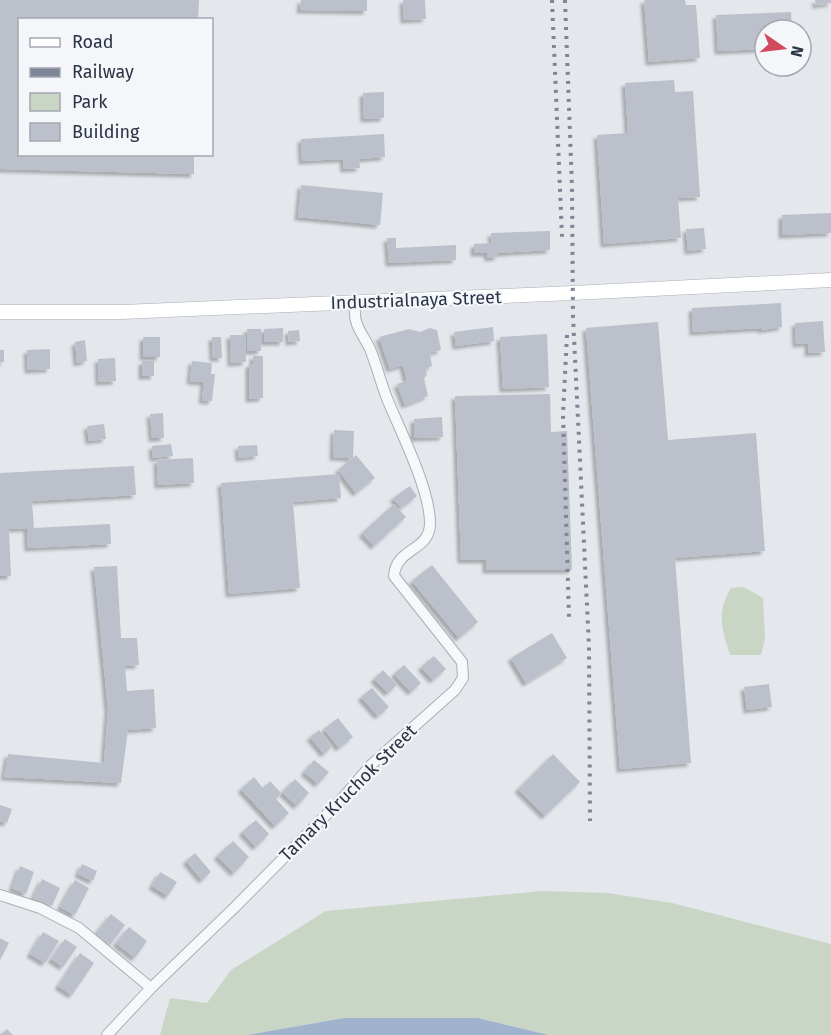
<svg xmlns="http://www.w3.org/2000/svg" width="831" height="1035" font-family="'Fira Sans',sans-serif">
<style>
.green{fill:#c9d6c5}
.water{fill:#9fb4cc}
.building{fill:#bbc0ca;filter:url(#shadow)}
.lines{fill:none;stroke-linecap:round;stroke-linejoin:round}
.minor-casing{stroke:#a9aeb7;stroke-width:12}
.secondary-casing{stroke:#a9aeb7;stroke-width:15}
.minor{stroke:#f7f8fa;stroke-width:10}
.secondary{stroke:#fff;stroke-width:14}
.rail{stroke:#7d8696;stroke-width:4;stroke-dasharray:3 6;stroke-linecap:butt}
.labels{text-anchor:middle;stroke-width:4.5;stroke-linejoin:round;paint-order:stroke}
.street-label{font-size:18px;fill:#2b3445;stroke:#f4f6f9}
</style>
<defs>
<filter id="shadow"><feDropShadow dx="-3.5" dy="3.5" stdDeviation="1.5" flood-color="#0004"/></filter>
</defs>
<rect width="100%" height="100%" fill="#e4e7ec"/>
<path class="green" d="M744,587L763,598L765,639L761,655H730C722,629 716,613 731,588Z
M542,891L608,893L672,903L831,944V1035H549L478,1018H344L247,1035H160L170,998L207,1003L231,970L326,911Z"/>
<path class="water" d="M344,1018H478L549,1035H247Z"/>
<path class="building" d="M0,0H199L198,20H20V154H194V174L0,169Z
M301,0H367V11L300,10Z
M403,0H425L426,19L404,20Z
M644,0H685L686,5H696L700,58L649,62Z
M815,0H831V3L816,5Z
M791,12L792,30H765V49L718,51L716,15Z
M674,80L675,92L693,91L700,197L678,198L681,238L604,244L597,135L628,133L625,83Z
M384,92V118L364,119L363,93Z
M384,134L385,157L359,159L360,168L344,169L343,159L302,161L301,139Z
M301,185L383,193L380,225L298,217Z
M831,213V233L782,235V215Z
M704,228L706,249L688,251L686,229Z
M550,231V250L498,253V257L488,258L487,253H474V244L492,243L491,233Z
M387,238H396V248L456,245V260L389,263Z
M781,303L782,327L761,330V328L693,332L692,308Z
M823,321L825,352L808,353V343L796,344L795,323Z
M658,322L668,440L756,433L765,551L675,558L691,763L620,769L586,328Z
M493,327L494,341L456,346L454,332Z
M283,328V342H264V329Z
M430,328L437,330L441,350L430,353L432,366L425,369L427,375L424,378L428,396L405,405L397,384L407,381L403,365L390,369L379,337L409,329L420,332Z
M247,329H261V351H247Z
M299,330L300,341L289,342L288,331Z
M547,334L549,387L503,389L500,337Z
M230,335H245L246,362L231,363Z
M143,337H160V357H143Z
M212,337H221L222,358H213Z
M85,340L87,361L77,363L75,342Z
M50,349V369L28,370L27,350Z
M0,350H4V362H0Z
M253,356H263V398L249,399V364H253Z
M115,358L116,381L99,382L98,359Z
M142,361H154V376H142Z
M192,361L212,363L211,374H215L212,401L202,400L204,382L190,381Z
M550,394L551,432L567,431L572,570H486V560H461L455,396Z
M163,413L164,438H152L150,414Z
M442,417L443,437L414,438V419Z
M104,424L106,439L89,441L87,426Z
M334,430L354,431L353,458L356,455L375,478L356,493L338,470L352,458L333,457Z
M171,444L173,456L153,458L152,446Z
M257,445L258,456L239,458L238,446Z
M193,458L194,483L158,485L157,460Z
M134,466L136,495L32,501L34,528L110,524L111,544L28,548L27,528L9,529L11,576H0V473Z
M339,474L341,498L293,502L300,588L229,594L221,483Z
M410,486L417,496L401,508L393,498Z
M394,504L406,517L374,546L362,533Z
M432,565L478,622L459,638L412,581Z
M117,566L121,638H137L139,665L125,666L127,691L154,689L156,728L128,730L121,783L4,777L8,754L104,763L108,709L94,567Z
M552,633L567,658L526,683L511,658Z
M434,656L446,669L433,680L421,667Z
M404,665L421,683L411,692L394,674Z
M383,670L397,685L388,693L374,679Z
M769,684L772,707L747,710L744,687Z
M372,688L389,707L378,716L361,697Z
M338,718L353,737L339,748L324,729Z
M319,730L332,747L324,754L310,737Z
M553,754L580,782L545,816L518,789Z
M314,760L329,772L318,784L304,772Z
M254,777L263,788L270,781L281,793L276,799L289,813L275,826L241,789Z
M295,779L309,793L297,806L282,792Z
M0,805L12,809L7,823L0,821Z
M256,820L269,834L256,847L242,832Z
M233,841L249,857L234,873L217,856Z
M195,853L211,872L202,880L186,861Z
M82,864L97,871L93,881L78,874Z
M20,866L34,872L26,894L12,888Z
M160,872L177,882L168,896L152,886Z
M42,879L60,888L52,906L33,898Z
M75,880L89,888L75,915L60,907Z
M111,914L125,925L110,945L95,934Z
M129,927L147,941L135,958L116,943Z
M43,932L59,941L45,963L30,954Z
M0,938L9,943L0,960Z
M65,939L77,947L63,967L51,959Z
M80,953L94,963L72,995L58,986Z
M7,1029L13,1035H0Z"/>
<g class="lines">
<g class="minor-casing">
<path id="minor" d="M0,895L40,908L79,928L151,988
M107,1035L151,988L234,908L341,800L371,765L455,690L463,678L462,662L394,576C396,547 430,552 430,523C430,490 401,432 388,401C381,384 377,366 370,349C366,340 358,330 356,321C354,315 355,308 355,302"/>
</g>
<g class="secondary-casing">
<path id="secondary" d="M0,312H122L573,293L831,280"/>
</g>
<use href="#minor" class="minor"/>
<use href="#secondary" class="secondary"/>
<path class="rail" d="M552,0L562,237
M565,0L572,187L573,316L589,647L590,821
M567,335L563,414L569,617"/>
</g>
<g class="labels">
<g class="street-label">
<text transform="translate(416 300) rotate(-2)" y="6">Industrialnaya Street</text>
<text transform="translate(348 793) rotate(-45)" y="6">Tamary Kruchok Street</text>
</g>
</g>
<rect x="18" y="18" width="195" height="138" fill="#f4f6f9" stroke="#a4a8b1" stroke-width="1.5"/>
<rect x="30" y="38" width="30" height="9" fill="#ffffff" stroke="#a4a8b1" stroke-width="1.5"/>
<text x="72" y="48" font-size="18" fill="#2b3445">Road</text>
<rect x="30" y="68" width="30" height="9" fill="#7d8696" stroke="#a4a8b1" stroke-width="1.5"/>
<text x="72" y="78" font-size="18" fill="#2b3445">Railway</text>
<rect x="30" y="93" width="30" height="18" fill="#c9d6c5" stroke="#a4a8b1" stroke-width="1.5"/>
<text x="72" y="108" font-size="18" fill="#2b3445">Park</text>
<rect x="30" y="123" width="30" height="18" fill="#bbc0ca" stroke="#a4a8b1" stroke-width="1.5"/>
<text x="72" y="138" font-size="18" fill="#2b3445">Building</text>
<g transform="translate(783 48) rotate(104)"><circle r="28" fill="#f4f6f9" stroke="#a4a8b1" stroke-width="1.5"/>
<path d="M0-4.5L10 22L0 15L-10 22Z" fill="#d1495b"/>
<text y="-9" font-size="16" font-weight="bold" text-anchor="middle" fill="#2b3445">N</text>
</g>
</svg>
